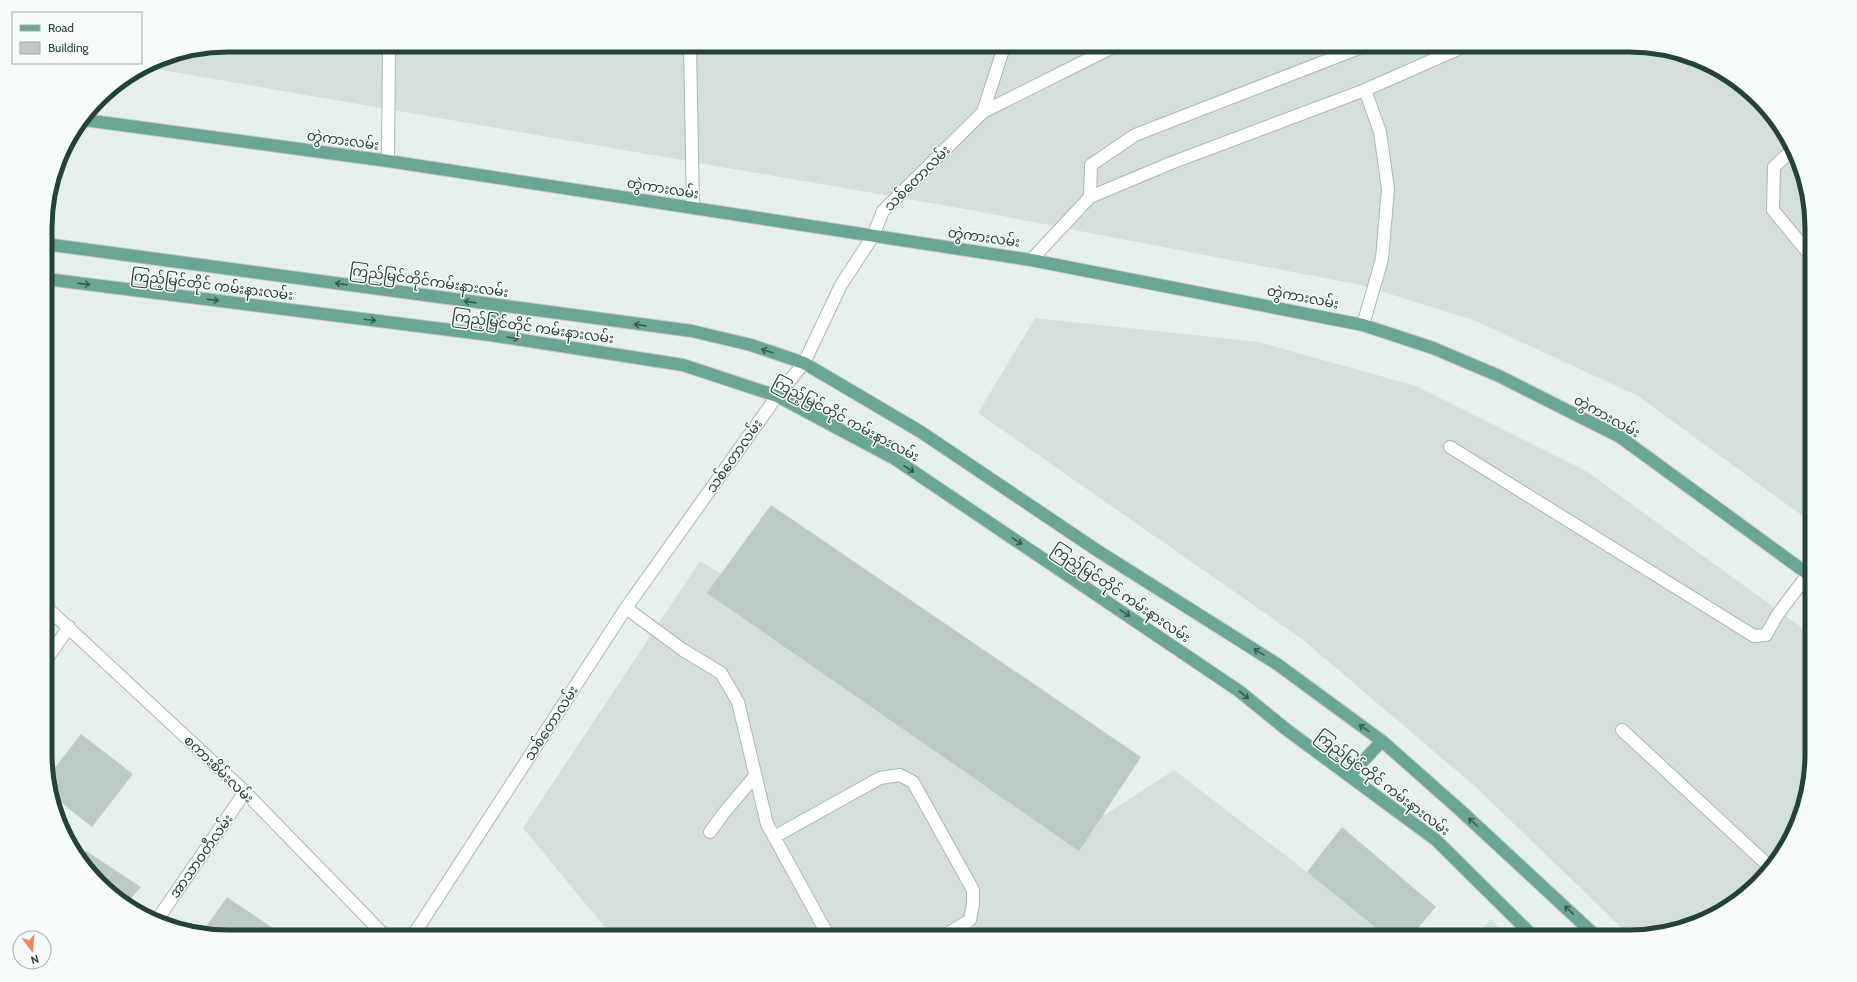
<svg xmlns="http://www.w3.org/2000/svg" width="1857" height="982" font-family="Cabin,'Noto Sans Myanmar',sans-serif">
<style>
.built{fill:#d4dfda}
.building{fill:#bbcac4}
.lines{fill:none;stroke-linecap:round;stroke-linejoin:round}
.minor-casing{stroke:#a8b8b2;stroke-width:14}
.major-casing{stroke:#c2cac8;stroke-width:14}
.minor{stroke:#fff;stroke-width:12}
.major{stroke:#6aa596;stroke-width:12}
.oneway{stroke:#365b51}
.labels{text-anchor:middle;stroke-width:3;stroke-linejoin:round;paint-order:stroke}
.street-label{font-size:14px;fill:#24423a;stroke:#f7fbf9}
.rim{fill:none;stroke:#24423a;stroke-width:5}
</style>
<rect width="100%" height="100%" fill="#e6efeb"/>
<path class="built" d="M228,45H1629L1710,64L1750,90L1781,126L1810,204L1811,522L1638,396L1476,321L1361,285L971,210L144,67L158,59Z
M1035,318L1258,342L1416,386L1586,471L1812,635V755L1793,835L1767,875L1731,906L1688,927L1641,937H1631L1478,789L1302,639L978,413Z
M700,561L1105,815L1174,770L1307,872L1387,937H613L523,828Z
M1491,920L1508,937H1473Z"/>
<path class="building" d="M771,505L1141,757L1079,851L707,593Z
M81,734L133,774L92,827L54,797L47,778Z
M1342,827L1436,907L1410,937H1387L1307,872Z
M86,851L141,887L126,904L107,892L79,860Z
M227,897L286,937H228L203,931Z"/>
<g class="lines">
<g class="minor-casing">
<path id="minor" d="M690,45L693,208
M983,112L1002,53V45
M1791,151L1774,167L1773,210L1811,256
M388,161L389,45
M1090,197L1091,165L1135,135L1367,45
M1031,260L1090,197L1171,163L1365,90L1467,45
M1363,325L1382,259L1388,189L1380,132L1365,90
M1450,447L1754,636L1766,635L1778,614L1808,574
M46,607L245,792L386,937
M626,608L683,650L721,673L738,702L767,824L829,937
M46,660L69,627
M1622,730L1771,868
M710,832L723,814L755,776
M774,837L880,778L900,775L913,782L973,890V904L970,920L942,937
M157,920L245,792
M412,937L626,608L777,396L804,363L841,285L873,236L883,211L983,112L1117,45"/>
</g>
<g class="major-casing">
<path id="major" d="M85,120L388,161L1031,260L1363,325L1433,348L1499,376L1620,437L1812,577
M45,244L692,331L751,345L804,363L921,432L1098,551L1277,664L1382,741L1460,810L1597,937
M46,279L490,335L683,365L777,396L895,459L1239,691L1287,730L1436,840L1534,937
M490,335L497,305
M1349,776L1382,741"/>
</g>
<use href="#minor" class="minor"/>
<use href="#major" class="major"/>
</g>
<defs><path id="oneway-shaft" d="M-6 0H5M1.5-3L5.5 0L1.5 3" fill="none" stroke-width="1.6" stroke-linecap="round" stroke-linejoin="round"/></defs>
<g class="oneway">
<use href="#oneway-shaft" transform="translate(84 284) rotate(7)"/>
<use href="#oneway-shaft" transform="translate(341 284) rotate(-172)"/>
<use href="#oneway-shaft" transform="translate(213 300) rotate(7)"/>
<use href="#oneway-shaft" transform="translate(470 302) rotate(-172)"/>
<use href="#oneway-shaft" transform="translate(370 320) rotate(7)"/>
<use href="#oneway-shaft" transform="translate(640 325) rotate(-172)"/>
<use href="#oneway-shaft" transform="translate(513 338) rotate(9)"/>
<use href="#oneway-shaft" transform="translate(767 351) rotate(-162)"/>
<use href="#oneway-shaft" transform="translate(909 469) rotate(34)"/>
<use href="#oneway-shaft" transform="translate(1017 541) rotate(34)"/>
<use href="#oneway-shaft" transform="translate(1125 613) rotate(34)"/>
<use href="#oneway-shaft" transform="translate(1259 652) rotate(-148)"/>
<use href="#oneway-shaft" transform="translate(1244 695) rotate(39)"/>
<use href="#oneway-shaft" transform="translate(1364 728) rotate(-145)"/>
<use href="#oneway-shaft" transform="translate(1473 822) rotate(-138)"/>
<use href="#oneway-shaft" transform="translate(1569 910) rotate(-136)"/>
</g>
<g class="labels">
<g class="street-label">
<text transform="translate(343 140) rotate(8)" y="5">တွဲကားလမ်း</text>
<text transform="translate(917 178) rotate(-45)" y="5">သစ်တောလမ်း</text>
<text transform="translate(663 188) rotate(9)" y="5">တွဲကားလမ်း</text>
<text transform="translate(984 237) rotate(8)" y="5">တွဲကားလမ်း</text>
<text transform="translate(429 281) rotate(8)" y="5">ကြည်မြင်တိုင်ကမ်းနားလမ်း</text>
<text transform="translate(212 285) rotate(7)" y="5">ကြည့်မြင်တိုင် ကမ်းနားလမ်း</text>
<text transform="translate(1303 297) rotate(11)" y="5">တွဲကားလမ်း</text>
<text transform="translate(533 327) rotate(8)" y="5">ကြည့်မြင်တိုင် ကမ်းနားလမ်း</text>
<text transform="translate(1607 416) rotate(29)" y="5">တွဲကားလမ်း</text>
<text transform="translate(846 419) rotate(28)" y="5">ကြည့်မြင်တိုင် ကမ်းနားလမ်း</text>
<text transform="translate(734 456) rotate(-55)" y="5">သစ်တောလမ်း</text>
<text transform="translate(1121 593) rotate(34)" y="5">ကြည့်မြင်တိုင် ကမ်းနားလမ်း</text>
<text transform="translate(551 723) rotate(-57)" y="5">သစ်တောလမ်း</text>
<text transform="translate(219 769) rotate(44)" y="5">စကားစိမ်းလမ်း</text>
<text transform="translate(1383 783) rotate(37)" y="5">ကြည့်မြင်တိုင် ကမ်းနားလမ်း</text>
<text transform="translate(201 856) rotate(-55)" y="5">အာသာဝတီလမ်း</text>
</g>
</g>
<path d="M0 0H1857V982H0ZM228 52H1629A176 176 0 0 1 1805 228V754A176 176 0 0 1 1629 930H228A176 176 0 0 1 52 754V228A176 176 0 0 1 228 52Z" fill="#f7fbf9" fill-rule="evenodd"/>
<path class="rim" d="M228 52H1629A176 176 0 0 1 1805 228V754A176 176 0 0 1 1629 930H228A176 176 0 0 1 52 754V228A176 176 0 0 1 228 52Z"/>
<rect x="12" y="12" width="130" height="52" fill="#f7fbf9" stroke="#a3b1ad"/>
<rect x="20" y="25" width="20" height="6" fill="#6aa596" stroke="#a3b1ad"/>
<text x="48" y="32" font-size="12" fill="#24423a">Road</text>
<rect x="20" y="42" width="20" height="12" fill="#bbcac4" stroke="#a3b1ad"/>
<text x="48" y="52" font-size="12" fill="#24423a">Building</text>
<g transform="translate(32 950) rotate(164)"><circle r="19" fill="#f7fbf9" stroke="#a3b1ad"/>
<path d="M0-3L7 15L0 10L-7 15Z" fill="#f4845f"/>
<text y="-6" font-size="11" font-weight="bold" text-anchor="middle" fill="#24423a">N</text>
</g>
</svg>
